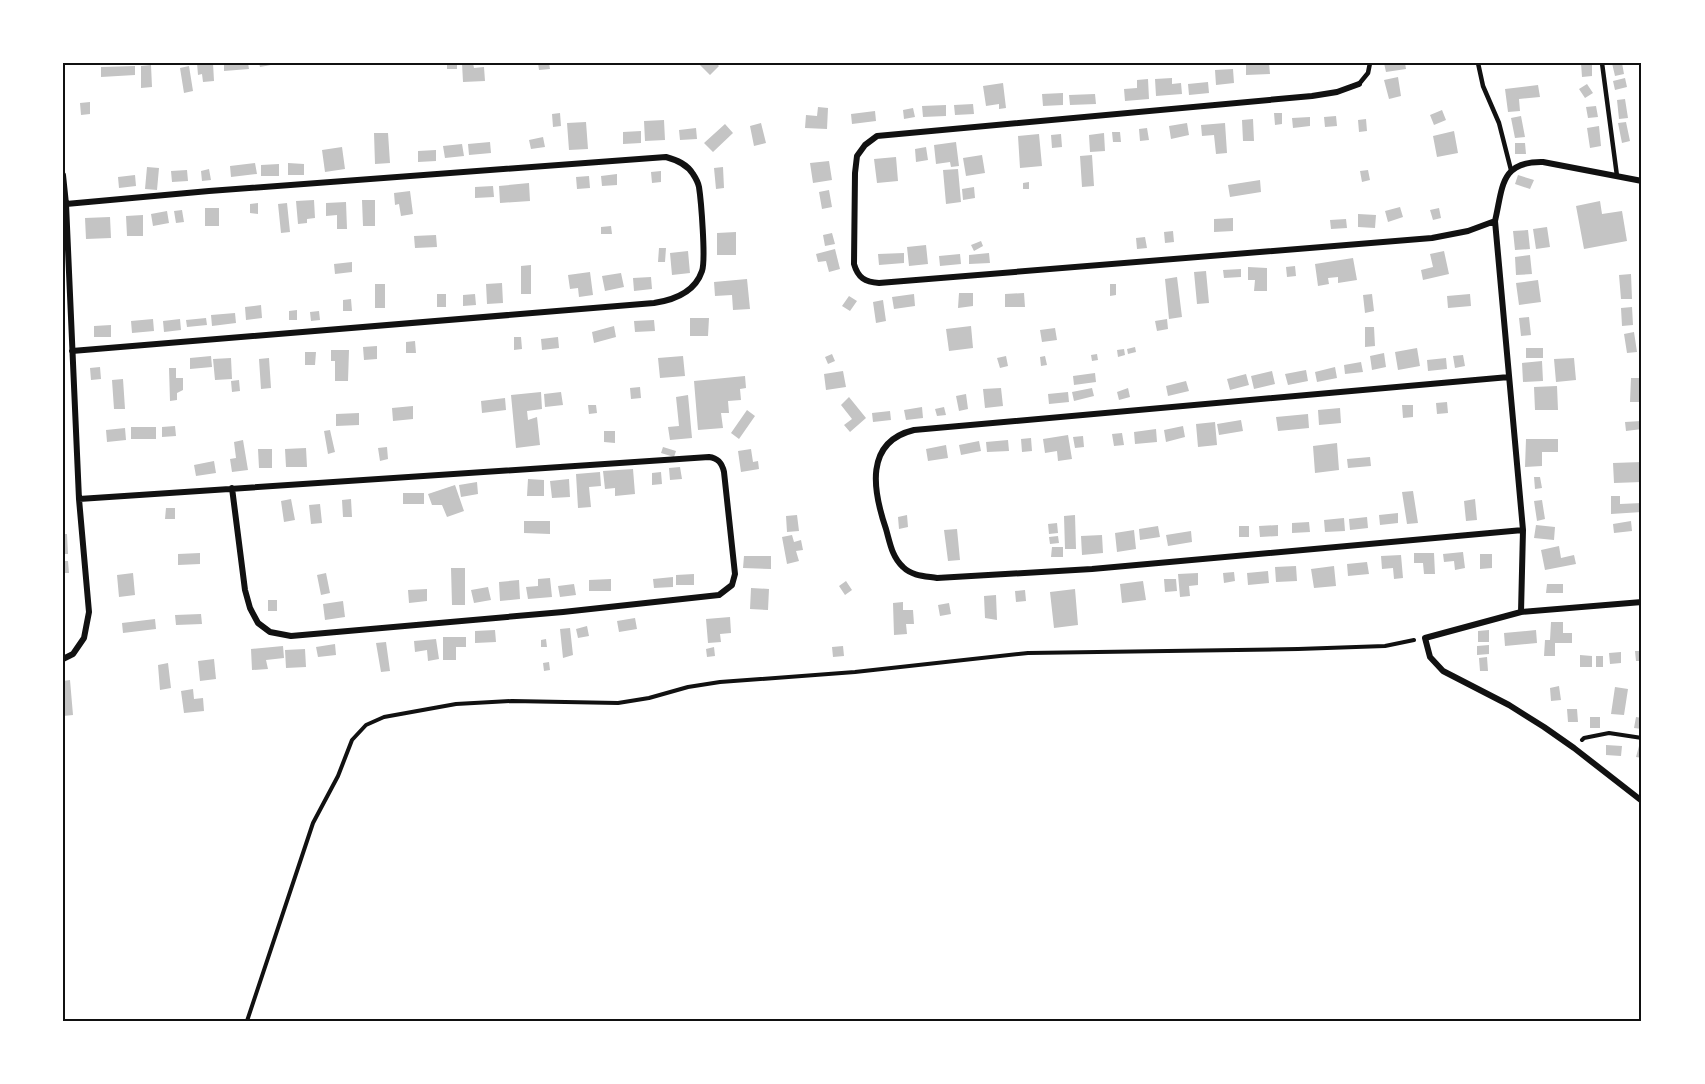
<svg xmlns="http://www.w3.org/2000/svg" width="1705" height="1084" font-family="'Roboto Serif',serif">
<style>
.building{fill:#c4c4c4}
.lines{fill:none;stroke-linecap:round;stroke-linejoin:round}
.path{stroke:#111;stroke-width:4}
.service{stroke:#111;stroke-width:4.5}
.minor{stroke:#111;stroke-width:6}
.neatline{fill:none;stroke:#111;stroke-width:2}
</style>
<rect width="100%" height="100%" fill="#fff"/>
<path class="building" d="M197,63H213L214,81L203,82L202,74L198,75Z
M224,63H248L249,69L224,71Z
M259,63H276V64L260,67Z
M447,63H457V69H447Z
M462,63H473L474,68L484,67L485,81L463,82Z
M538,63H549L550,69L539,70Z
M698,63H716L719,66L710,75Z
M1246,63H1269L1270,74L1246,75Z
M1384,63H1405L1406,69L1386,72Z
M1581,63H1592V76L1582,77Z
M1612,63H1622L1624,74L1615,76Z
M151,65L152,87L141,88V66Z
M135,66V75L101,77V67Z
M189,66L193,91L184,93L180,68Z
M1233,69L1234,83L1216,85L1215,70Z
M1398,77L1401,96L1389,99L1384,80Z
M1172,78V84L1181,83L1182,94L1156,96L1155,79Z
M1625,78L1627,87L1615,90L1613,81Z
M1148,79L1149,99L1125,101L1124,89L1137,88V80Z
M1208,82L1209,93L1189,95L1188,84Z
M1003,83L1006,108L999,109V104L986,106L983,86Z
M1587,84L1593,93L1585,98L1579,89Z
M1538,85L1540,97L1519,99L1520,111L1508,112L1505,89Z
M1063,93V105L1043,106L1042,94Z
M1095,94L1096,104L1070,105L1069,95Z
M1625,99L1628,118L1619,119L1617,100Z
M90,102V114L81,115L80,103Z
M973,104L974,114L955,115L954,105Z
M946,105V116L923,117L922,106Z
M1596,106L1598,117L1588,118L1586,107Z
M818,107L828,108L827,129L805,128L806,115L817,116Z
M913,108L915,117L904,119L903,110Z
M1442,110L1446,120L1434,125L1430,115Z
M875,111L876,121L852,124L851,114Z
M560,113L561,126L553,127L552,114Z
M1274,113H1282V124L1275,125Z
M1336,116L1337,126L1325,127L1324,117Z
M1521,116L1525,137L1515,138L1511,118Z
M1310,117V126L1293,128L1292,118Z
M1253,119L1254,141H1243L1242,120Z
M1366,119L1367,131L1359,132L1358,120Z
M664,120L665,140L645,141L644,121Z
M586,122L588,149L569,150L567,123Z
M1626,122L1630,141L1622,143L1618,123Z
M761,123L766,143L754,146L750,126Z
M1187,123L1189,135L1171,139L1169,126Z
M1225,123L1227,153L1216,154L1214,135L1202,136L1201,125Z
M725,124L733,133L713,152L704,143Z
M1599,126L1601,146L1590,148L1587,128Z
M696,128L697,139L680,140L679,130Z
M1147,128L1149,140L1140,141L1139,129Z
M641,131V143L623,144V132Z
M1454,131L1458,153L1437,157L1433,136Z
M1112,132H1120L1121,142H1113Z
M374,133H388L390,163L375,164Z
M1104,133L1105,151L1090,152L1089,135Z
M1039,134L1042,166L1020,168L1018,136Z
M1061,134L1062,147L1052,148L1051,135Z
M543,137L545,147L531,149L529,140Z
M490,142L491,153L469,155L468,144Z
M956,142L959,166L951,167L950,162L936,164L934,145Z
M1515,143H1525L1526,154H1515Z
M462,144L464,156L445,158L443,146Z
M342,147L345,169L325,172L322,150Z
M926,147L928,160L916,162L915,149Z
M436,150V161L418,162V151Z
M982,155L985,173L966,176L963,158Z
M1092,155L1094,186L1082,187L1080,156Z
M896,157L898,181L877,183L874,159Z
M829,161L832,180L813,183L810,163Z
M255,163L257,174L231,177L230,166Z
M288,163L304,164V175H288Z
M279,164V176H261V165Z
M147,167L159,168L157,190L145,189Z
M723,167L724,188L716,189L714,168Z
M209,169L211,180L202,181L201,171Z
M958,169L961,202L946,204L943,170Z
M187,170L188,181L172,182L171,171Z
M1368,170L1370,180L1362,182L1360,171Z
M661,171V182L652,183L651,172Z
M617,174V185L602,186L601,176Z
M135,175L136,186L119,188L118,177Z
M1518,175L1534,180L1530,189L1515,184Z
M589,176L590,188L577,189L576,177Z
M1260,180L1261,192L1230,197L1228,185Z
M1029,182V189H1023V183Z
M529,183L530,201L500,203L499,186Z
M493,186L494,197L475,198V187Z
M974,187L975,198L963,200L962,189Z
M829,190L832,207L822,209L819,192Z
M410,191L413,214L401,216L399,204L395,205L394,193Z
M314,200L315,218L307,219V223L298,224L296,201Z
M362,200H375V226H363Z
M1600,201L1602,214L1622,211L1627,241L1584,249L1576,206Z
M346,202L347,229H337V215L326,216V203Z
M258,203V214L250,213V204Z
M287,203L290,232L281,233L278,204Z
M1400,207L1403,217L1388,222L1385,211Z
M205,208H219V226H205Z
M1439,208L1441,218L1433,220L1430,210Z
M182,210L184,222L176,223L174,211Z
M167,211L169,223L153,226L151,214Z
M1358,214L1376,215L1375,228L1358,227Z
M143,215V236H127L126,216Z
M110,217L111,238L86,239L85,218Z
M1233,218V231L1214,232V219Z
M1346,219L1347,228L1331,229L1330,220Z
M611,226L612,234H601V227Z
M1547,227L1550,247L1536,249L1533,229Z
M1528,230L1530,249L1515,250L1513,231Z
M1173,231L1174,242L1165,243L1164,232Z
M736,232V255H717V233Z
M832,233L835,244L825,246L823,235Z
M436,235L437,247L415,248L414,236Z
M1145,237L1147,248L1137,249L1136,238Z
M981,241L983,246L974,251L971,245Z
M926,245L928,264L909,266L907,247Z
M659,248H666L665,262H658Z
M835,249L840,269L829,272L826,261L818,262L816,254Z
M688,251L690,273L672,275L670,253Z
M1444,251L1449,274L1423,280L1421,270L1433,267L1430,254Z
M904,253V263L879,265L878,254Z
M989,253L990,263L969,264V255Z
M960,254L961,264L940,266L939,256Z
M1530,255L1532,274L1516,275L1515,257Z
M1353,258L1357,280L1338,283V277L1328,278L1329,284L1318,286L1315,264Z
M352,262V272L335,274L334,264Z
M531,265V294H521V266Z
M1295,266L1296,276L1287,277L1286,267Z
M1248,267L1267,268V291H1254L1255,280H1248Z
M1241,269V277L1224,278L1223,270Z
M1206,271L1209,303L1197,304L1194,272Z
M590,272L593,295L579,297L578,288L570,289L568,275Z
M621,273L624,287L605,291L602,276Z
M1631,274L1632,299H1621L1619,275Z
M651,277L652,289L634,291L633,278Z
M1177,277L1182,317L1169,319L1165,279Z
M747,279L750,309L733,310L732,295L715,296L714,282Z
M1538,280L1541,302L1519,305L1516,283Z
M502,283L503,303L487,304L486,284Z
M375,284H385V308H375Z
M1110,284H1116V295L1110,296Z
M959,293H973V306L958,308Z
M1024,293L1025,307H1005V294Z
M437,294H446V307H437Z
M475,294L476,305L463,306V295Z
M914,294L915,306L894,309L892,297Z
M1372,294L1374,311L1365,313L1363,295Z
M1470,294L1471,306L1448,308L1447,296Z
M849,296L857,301L850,311L842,306Z
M351,299L352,311H343V300Z
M883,300L886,321L876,323L873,302Z
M261,305L262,318L246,320L245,307Z
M1632,307L1633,325L1622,326L1621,308Z
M297,310V320H289V311Z
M319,311L320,320L311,321L310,312Z
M235,313L236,323L212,326L211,315Z
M1529,317L1531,335L1521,336L1519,318Z
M206,318L207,325L187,327L186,320Z
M690,318H709L708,336H690Z
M153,319L154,331L132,333L131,321Z
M180,319L181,330L164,332L163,321Z
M1167,319L1168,329L1157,331L1155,321Z
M654,320L655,331L635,332L634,321Z
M111,325V337H94V326Z
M614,326L616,337L594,343L592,332Z
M971,326L973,348L949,351L946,329Z
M1365,327H1374L1375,346L1365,347Z
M1055,328L1057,340L1042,342L1040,330Z
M1634,332L1637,352L1627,353L1624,334Z
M514,337H521L522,349L514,350Z
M558,337L559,348L542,350L541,339Z
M415,341L416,353H406V342Z
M377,346V359L364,360L363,347Z
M1135,347L1136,352L1128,354L1127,349Z
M1417,348L1420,366L1398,370L1395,352Z
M1526,348H1543V358H1526Z
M1124,349L1125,355L1118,357L1117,350Z
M331,350H349L348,381H335V361H331Z
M305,352H316L315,365H305Z
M1384,353L1386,367L1372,370L1370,356Z
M832,354L835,361L828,364L825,357Z
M1097,354L1098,360L1092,361L1091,355Z
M1463,355L1465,366L1455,368L1453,356Z
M211,356L212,367L190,369V358Z
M683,356L685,376L660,378L658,358Z
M1006,356L1008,366L1000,368L997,358Z
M1045,356L1047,365L1041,366L1040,357Z
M231,358L232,379L215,380L213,359Z
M269,358L271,388L261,389L259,359Z
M1446,358L1447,369L1428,371L1427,360Z
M1574,358L1576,380L1556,382L1554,359Z
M1542,361L1543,381L1523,382L1522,363Z
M1361,362L1363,372L1345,374L1344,365Z
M100,367L101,379L91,380L90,368Z
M1335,367L1337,378L1317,382L1315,372Z
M169,368H176V378H183V390L177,393V400L170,401Z
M1306,370L1308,381L1288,385L1285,374Z
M843,371L846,387L826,390L824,374Z
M1272,371L1275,384L1254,389L1251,376Z
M1095,373L1096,382L1074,385L1073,376Z
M1246,374L1249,385L1230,390L1227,379Z
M745,376L746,388L740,389L741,400L728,401L729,413H721L723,428L698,430L694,381Z
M1631,378H1640L1639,402H1630Z
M123,379L125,409H114L112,380Z
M239,380L240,391L232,392L231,381Z
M1186,381L1189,391L1168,396L1166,386Z
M1557,386L1558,410H1535L1534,387Z
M640,387L641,398L631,399L630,388Z
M1001,388L1003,406L985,408L983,389Z
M1092,388L1094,396L1074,401L1072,392Z
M1128,388L1130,397L1119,400L1117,392Z
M541,392L542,409L527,411L528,420L537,417L540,445L516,448L511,395Z
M561,392L563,405L545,407L544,394Z
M1068,392L1069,402L1049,404L1048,394Z
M966,394L968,409L959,411L956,396Z
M688,395L692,438L670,440L668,427L679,426L676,397Z
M849,397L866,418L850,432L844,425L852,419L841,405Z
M505,398L506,410L482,413L481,401Z
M1447,402L1448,413L1437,414L1436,403Z
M588,405H596L597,413L589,414Z
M1402,405H1413V417L1403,418Z
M413,406V419L393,421L392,408Z
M922,407L923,418L906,420L904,410Z
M944,407L946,415L937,416L935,409Z
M1340,408L1341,423L1319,425L1318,410Z
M747,410L755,416L739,439L731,433Z
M890,411L891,420L873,422L872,413Z
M359,413V425L336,426V414Z
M1308,414L1309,428L1278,431L1276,417Z
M1241,420L1243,431L1219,435L1217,424Z
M1641,421L1642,429L1626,431L1625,422Z
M1215,422L1217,445L1198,447L1196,424Z
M175,426L176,436L162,437V427Z
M1183,426L1185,437L1166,442L1164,430Z
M131,427H156V439H131Z
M125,428L126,440L107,442L106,430Z
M1156,429L1157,442L1135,444L1134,432Z
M330,430L335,452L328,454L324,431Z
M604,431H615V443L604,442Z
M1122,433L1124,445L1114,446L1112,434Z
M1068,435L1072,459L1058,461L1057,451L1045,453L1043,439Z
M1083,436L1084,447L1075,448L1073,437Z
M1031,438L1032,451L1022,452L1021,439Z
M1526,439H1558V452H1542V466L1525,467Z
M243,440L248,470L232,472L230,459L236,458L234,442Z
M1008,440L1009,451L987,452L986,442Z
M979,441L981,451L961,455L959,445Z
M1337,443L1339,470L1315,473L1313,446Z
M946,445L948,458L928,461L926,449Z
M387,447L388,459L380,461L378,448Z
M663,447L676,451L674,457L661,453Z
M306,448L307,467H286L285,449Z
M258,449H272V468H259Z
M751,449L753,462L758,461L759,469L741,472L738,451Z
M1370,457L1371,466L1348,468L1347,459Z
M214,461L216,473L196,476L194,465Z
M1642,462V482L1614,483L1613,463Z
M680,467L682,479L670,480L669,468Z
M633,469L635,494L615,496V488L605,489L603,471Z
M600,472L601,486L589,487L591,507L578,508L576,474Z
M661,472L662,484L652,485V473Z
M1534,477H1540L1542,488L1535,489Z
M528,479L544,480V496H527Z
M569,479L570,497L552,498L550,481Z
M477,482L478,494L461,497L459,485Z
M455,485L464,511L447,517L442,505H432L428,494Z
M1413,491L1418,523L1407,524L1402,492Z
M403,493H424V504H403Z
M1611,496H1620V504L1642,503V512L1611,514Z
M291,499L295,520L284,522L281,501Z
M351,499L352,517H343L342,500Z
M1475,499L1477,520L1466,521L1464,501Z
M1542,500L1545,519L1537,521L1534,501Z
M320,504L322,523L311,524L309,505Z
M166,508H175V519H165Z
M1398,513V523L1380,525L1379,515Z
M797,515L799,531L787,532L786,516Z
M907,515L908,527L899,529L898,517Z
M1075,515L1076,549H1065L1064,516Z
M1367,517L1368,528L1350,530L1349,519Z
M1344,518L1345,531L1325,532L1324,520Z
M524,521H550V534L524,533Z
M1631,521L1632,531L1614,533L1613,524Z
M1309,522L1310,532L1292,533V523Z
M1057,523L1058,533L1049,534L1048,524Z
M1278,525V536L1260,537L1259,526Z
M1536,525L1555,527L1554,540L1534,538Z
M1158,526L1160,537L1140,540L1139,529Z
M1239,526H1249V537H1239Z
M957,529L960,560L948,561L944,530Z
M1134,530L1136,549L1117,552L1115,533Z
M1191,531L1192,542L1168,546L1166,535Z
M63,534H67L68,554H63Z
M792,535L794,542L801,540L803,550L796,551L799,561L787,564L782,537Z
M1102,535L1103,553L1082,555L1081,536Z
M1058,536L1059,543L1050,544L1049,537Z
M1559,546L1561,558L1574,555L1576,564L1545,570L1541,550Z
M1052,547H1063V557H1051Z
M1463,552L1465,568L1455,570L1454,561L1444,562L1443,554Z
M200,553V564L178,565V554Z
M1414,553H1434L1435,574H1424L1423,563H1414Z
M1480,554H1492V568L1480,569Z
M1401,555L1403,578L1394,579L1393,568L1382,569L1381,556Z
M744,556H771V569L743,568Z
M63,561H68L69,573H63Z
M1367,562L1369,574L1348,576L1347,564Z
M1296,566L1297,581L1276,582L1275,567Z
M1334,566L1336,586L1314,588L1311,569Z
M451,568H465V605H452Z
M1268,571L1269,583L1248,585L1247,573Z
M1234,572L1235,581L1224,583L1223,573Z
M133,573L135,595L119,597L117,575Z
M326,573L330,593L321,595L317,575Z
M1198,573V585L1189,586L1190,596L1180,597L1178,574Z
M694,574V585H676V575Z
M673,577V587L654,588L653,579Z
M550,578L552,597L528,599L526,587L538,586V579Z
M611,579V591H589V580Z
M1164,579H1176L1177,591L1165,592Z
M519,580L520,599L500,601L499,582Z
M846,581L852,590L845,595L839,586Z
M1143,581L1146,600L1122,603L1120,584Z
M574,584L576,595L560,597L558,586Z
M1547,584H1563V593H1546Z
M488,587L491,600L474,603L471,590Z
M751,588L769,589L768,610L750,609Z
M427,589V601L409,603L408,590Z
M1075,589L1078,625L1054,628L1050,592Z
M1025,590L1026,601L1016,602L1015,591Z
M996,595L997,620L985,618L984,596Z
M268,600H277V611H268Z
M343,601L345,617L325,620L323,604Z
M903,602V610H913L914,624H906L907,634L894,635L893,603Z
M949,603L951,614L940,616L938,605Z
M201,614L202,624L176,625L175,615Z
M730,617L731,633L720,634L721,642L708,643L706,619Z
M635,618L637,629L619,632L617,621Z
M155,619L156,629L123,633L122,623Z
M1551,622H1563V633H1572V643H1555V656H1544L1545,640H1550Z
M587,626L589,636L578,638L576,629Z
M570,628L573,655L563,658L560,629Z
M495,630L496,642L475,643V631Z
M1489,630V642H1478V631Z
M1536,630L1537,643L1505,646L1504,633Z
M443,637H466V647H456V660H443Z
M436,639L439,659L428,661L427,650L415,652L414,641Z
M546,639L547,647H541V640Z
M386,642L390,671L381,672L376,643Z
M335,644L336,655L318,657L316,647Z
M1489,645V654L1477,655V646Z
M283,646L284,658L266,660L268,669L252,670L251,649Z
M843,646L844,656L833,657L832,647Z
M714,647L715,656L707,657L706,649Z
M305,649L306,667L286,668L285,650Z
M1635,651H1642V661H1636Z
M1621,652V663L1610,664L1609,653Z
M1580,655L1592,656V667H1580Z
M1596,656H1603V667H1596Z
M1487,657L1488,671H1480L1479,658Z
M214,659L216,679L200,681L198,661Z
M549,662L550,670L544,671L543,663Z
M168,663L171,688L160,690L158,665Z
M70,680L73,715L63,716V681Z
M1559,686L1561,700L1551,701L1550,688Z
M1615,687L1628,689L1624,715L1611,714Z
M193,689L194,699L203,698L204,711L184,713L181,691Z
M1567,709H1577L1578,722H1568Z
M1590,717H1600V728H1590Z
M1636,717L1642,718V729L1634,728Z
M1606,745L1622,746L1621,756L1606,755Z
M1639,746L1642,747V758L1636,757Z"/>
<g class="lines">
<path class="path" d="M1582,740L1584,738L1609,733L1642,738
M247,1021L313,823L338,776L352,740L366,725L384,717L456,704L512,701L618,703L649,698L688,687L720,682L855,672L1028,653L1298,649L1385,646L1414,640"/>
<path class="service" d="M1478,63L1483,86L1499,123L1511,170
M1602,63L1617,176
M1359,84L1368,73L1370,63"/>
<path class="minor" d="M1359,84L1337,92L1312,96L877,136L865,145L857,156L855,173L854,264C858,278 865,282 879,283L1432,238L1468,231L1495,221
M63,175L66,204L79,499L89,612L84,638L73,654L63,659
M66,204L209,191L666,157C677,160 687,164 693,174C695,177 698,182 699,187C701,200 706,260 702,271C695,292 674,300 654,303L72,351
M1509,377L914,430C864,442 873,491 886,529C890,543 892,557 903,567C912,576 925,576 937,578L1092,569L1523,530
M79,499L709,457C718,458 722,463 724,472L735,574L732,585L719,595L563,612L291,636L270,632L258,623L250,608L245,590L232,488
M1642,602L1521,612L1425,638L1430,657L1443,671L1509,705L1544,727L1574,748L1642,801
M1521,612L1523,530L1495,221C1503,187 1500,161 1543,162L1642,181"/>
</g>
<rect width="1705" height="1084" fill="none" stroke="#ffffff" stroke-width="129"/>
<rect x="64" y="64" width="1576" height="956" class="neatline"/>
</svg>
